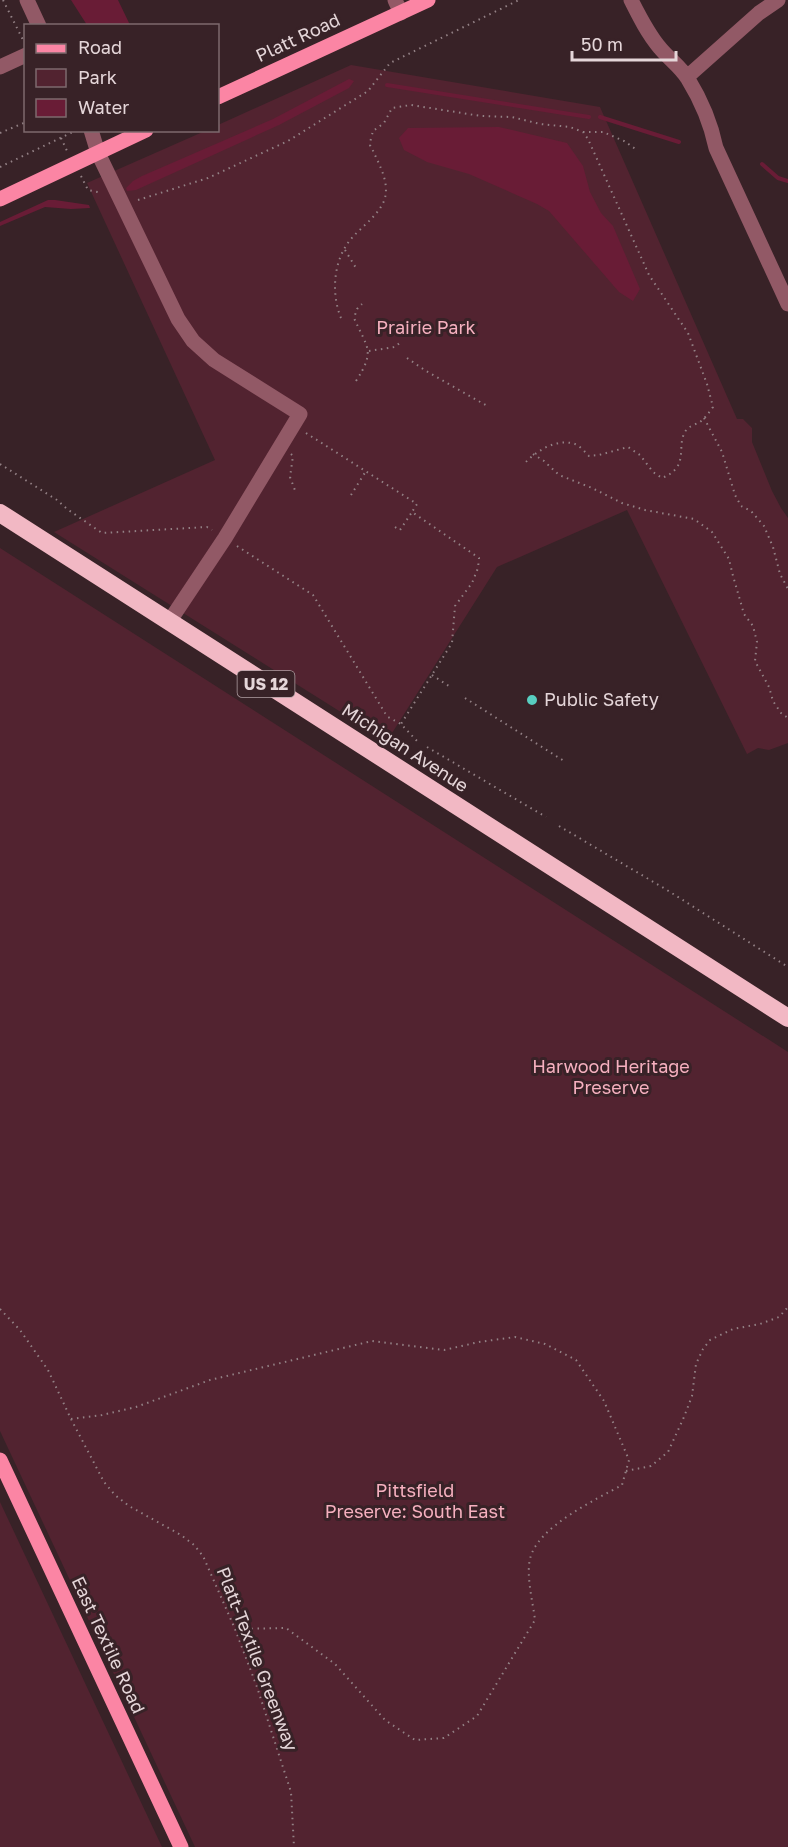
<svg xmlns="http://www.w3.org/2000/svg" width="788" height="1847" font-family="'Golos Text',sans-serif">
<style>
.green{fill:#522330}
.water{fill:#691c36}
.lines{fill:none;stroke-linecap:round;stroke-linejoin:round}
.stream{stroke:#691c36;stroke-width:4}
.path{stroke:#938185;stroke-width:2;stroke-dasharray:1.5 4.5;stroke-linecap:butt}
.minor{stroke:#925966;stroke-width:15}
.major{stroke:#fb85a4;stroke-width:15}
.highway{stroke:#f2b8c4;stroke-width:18}
.poi-dot{fill:#58cec0;stroke:#382227;stroke-width:2}
.labels{text-anchor:middle;stroke-width:6;stroke-linejoin:round;paint-order:stroke}
.shield{fill:#382227;stroke:#b1a0a4;stroke-width:1.5}
.shield-label{font-size:16px;font-weight:bold;fill:#e5d6d9}
.street-label{font-size:18px;fill:#e5d6d9;stroke:#382227}
.park-label{font-size:18px;fill:#f6b0bf;stroke:#382227}
.poi-label{font-size:18px;fill:#e5d6d9;stroke:#382227;text-anchor:start}
</style>
<rect width="100%" height="100%" fill="#382227"/>
<path class="green" d="M351,65L600,107L737,419H743L752,428V442L772,491L781,508L788,518V743L769,750L758,748L747,754L627,510L497,567L387,741L54,532L215,460L87,183L205,131L218,130V125Z
M0,548L788,1052V1847H195L0,1431Z
M0,1502L162,1847H0Z"/>
<path class="water" d="M71,0H118L130,25H87Z
M349,79L354,81L349,88L279,125L136,190L127,191L126,188L133,181L142,176L273,119Z
M499,127L567,143L583,166L590,192L601,213L613,226L640,289L633,301L619,292L549,211L537,204L469,174L427,162L404,150L399,138L408,128Z
M48,200H55L89,205L90,208L71,209L45,207L0,226V222Z"/>
<g class="lines">
<path class="stream" d="M387,85L589,117
M600,117L679,142
M762,164L778,178L788,181"/>
<path class="path" d="M3,0L24,42
M583,132H603L624,141L637,150
M0,133L26,122
M61,138L68,153
M0,167L77,130
M81,176L88,190L102,193
M138,200L208,178L288,141L368,91L390,63L519,0
M345,250L356,268
M341,318C331,294 333,260 351,239C361,227 377,217 384,201C390,185 381,168 374,153C373,150 371,148 370,145C370,141 372,135 373,131L384,123L392,108L411,105L481,116L512,117L540,124L570,127L583,132L588,139L649,275L688,333L707,384L713,407C709,413 705,418 700,422C696,424 690,426 687,429C674,445 692,466 662,478L653,472L640,455L628,447L599,455L589,456C585,452 580,446 575,444C556,438 536,451 524,464
M369,351L395,347L402,341
M407,358L426,371L489,407
M356,381C376,350 367,348 354,318L357,309L362,304
M704,418L722,452L735,495L741,506L751,511L764,526L773,547L780,574L788,589
M306,433L417,504L412,512L479,558L478,568L472,583L455,606L452,643L401,724
M291,454L293,456L290,477L296,493
M533,454L544,461L559,475L592,488L622,503L645,510L694,519L712,532L729,559L733,576L744,614L753,626L757,642L755,661L769,687L773,701L781,713L788,718
M0,464L57,500L67,509L102,533L207,527L212,530
M351,495L366,471
M395,527L400,530L412,512
M237,546L313,595L385,713L388,717L401,724L417,741
M432,675L452,688
M465,698L564,761
M427,747L546,817
M559,826L667,890L788,967
M0,1309L20,1330L48,1370L71,1419L104,1482L115,1495L129,1506L181,1535L194,1545L203,1556L235,1629L257,1687L291,1792L294,1847
M71,1419L102,1415L136,1407L210,1380L372,1341L444,1350L479,1342L515,1337L545,1344L576,1360L604,1401L629,1460L622,1485C595,1500 537,1527 530,1559C526,1576 533,1603 535,1620L477,1716L444,1738L415,1740L385,1720L335,1664L286,1628L235,1629
M626,1471L651,1466L668,1452L684,1417L692,1396L696,1364L703,1349L710,1340L733,1329L760,1324L779,1317L788,1307"/>
<path class="minor" d="M27,0L39,26
M395,0L401,13
M631,0C639,16 648,34 660,48C669,59 681,67 688,79C701,100 711,124 716,148L788,304
M0,67L26,55
M687,77L759,13L778,0
M91,130L98,153L178,319L193,341L214,360L300,414L225,538L169,622"/>
<path class="major" d="M218,97L428,0
M0,199L146,130
M0,1460L181,1847"/>
<path class="highway" d="M0,513L788,1018"/>
</g>
<circle class="poi-dot" cx="532" cy="700" r="6"/>
<g class="labels">
<rect class="shield" x="237.5" y="671" width="57" height="26" rx="4.5"/>
<g class="shield-label">
<text x="266" y="690">US 12</text>
</g>
<g class="street-label">
<text transform="translate(298 38) rotate(-25)" y="6">Platt Road</text>
<text transform="translate(405 748) rotate(33)" y="6">Michigan Avenue</text>
<text transform="translate(108 1645) rotate(65)" y="6">East Textile Road</text>
<text transform="translate(257 1659) rotate(69)" y="6">Platt-Textile Greenway</text>
</g>
<g class="park-label">
<text x="426" y="334">Prairie Park</text>
<text x="611" y="1073">Harwood Heritage<tspan x="611" dy="21">Preserve</tspan></text>
<text x="415" y="1497">Pittsfield<tspan x="415" dy="21">Preserve: South East</tspan></text>
</g>
<g class="poi-label">
<text x="544" y="706">Public Safety</text>
</g>
</g>
<rect x="24" y="24" width="195" height="108" fill="#382227" stroke="#7d6a6e" stroke-width="1.5"/>
<rect x="36" y="44" width="30" height="9" fill="#fb85a4" stroke="#7d6a6e" stroke-width="1.5"/>
<text x="78" y="54" font-size="18" fill="#e5d6d9">Road</text>
<rect x="36" y="69" width="30" height="18" fill="#522330" stroke="#7d6a6e" stroke-width="1.5"/>
<text x="78" y="84" font-size="18" fill="#e5d6d9">Park</text>
<rect x="36" y="99" width="30" height="18" fill="#691c36" stroke="#7d6a6e" stroke-width="1.5"/>
<text x="78" y="114" font-size="18" fill="#e5d6d9">Water</text>
<path d="M572 51v9h104v-9" fill="none" stroke="#e5d6d9" stroke-width="3"/>
<text x="581" y="51" font-size="18" fill="#e5d6d9" stroke="#382227" stroke-width="4.5" paint-order="stroke">50 m</text>
</svg>
